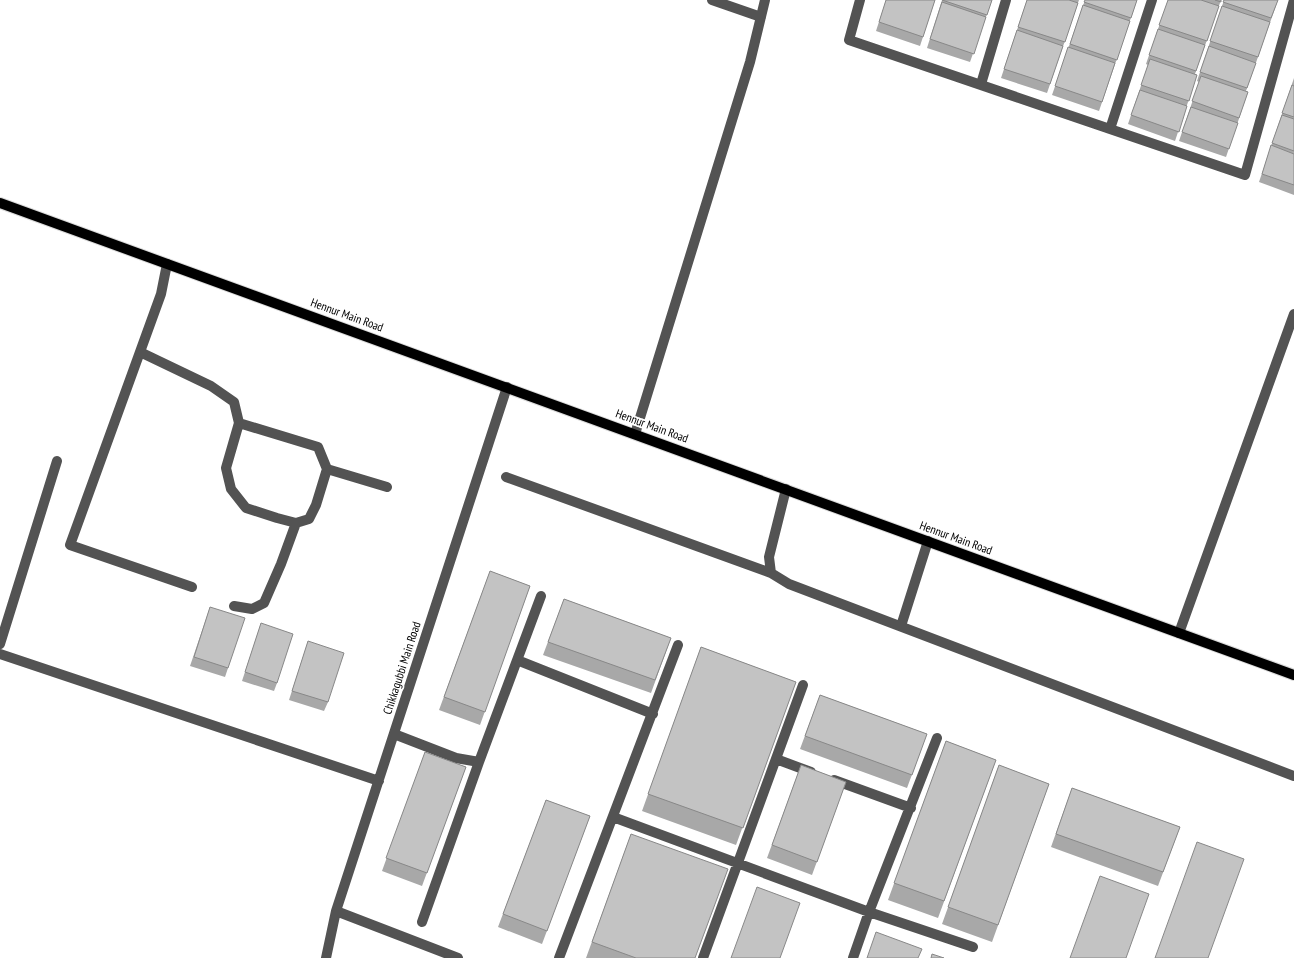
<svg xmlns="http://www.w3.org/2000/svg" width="1294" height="958" font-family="'PT Sans Narrow',sans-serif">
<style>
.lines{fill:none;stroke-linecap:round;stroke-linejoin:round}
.major-casing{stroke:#dbdbdb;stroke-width:12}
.minor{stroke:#535353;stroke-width:10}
.major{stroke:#000;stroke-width:10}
.wall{fill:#a8a8a8}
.building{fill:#c3c3c3;stroke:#888}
.labels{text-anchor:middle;stroke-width:3.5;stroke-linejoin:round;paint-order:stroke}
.street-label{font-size:12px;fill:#000;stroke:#fff}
</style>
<rect width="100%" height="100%" fill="#fff"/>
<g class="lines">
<g class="major-casing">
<path id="major" d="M0,203L1294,675"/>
</g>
<path class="minor" d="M712,0L761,17
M860,0L849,40L1245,175L1294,0
M981,84L1006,0
M1110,129L1152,0
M167,264L161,294L70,545L192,587
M140,352L211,386L234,402L239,423L226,468L231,489L246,508L277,518L296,523L309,519L316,505L327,469L318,447L239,423
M635,434L750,62L765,0
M327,469L387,487
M506,477L771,573
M786,489L769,557L771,573L789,584L1294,776
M234,606L252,609L264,603L281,564L296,523
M901,626L928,541
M1179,633L1294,314
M0,644L57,461
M0,654L379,781
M517,660L653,714
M394,734L456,758L479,762
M776,759L811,772
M834,780L911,808
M613,817L869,912L973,947
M336,911L458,958
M422,922L479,762L541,596
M326,958L336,911L507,387
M559,958L678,645
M703,958L803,685
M853,958L869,912L937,738"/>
<use href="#major" class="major"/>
</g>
<path class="wall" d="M886,0H935L920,46L876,31Z
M942,0H992L970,62L927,48Z
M1027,0H1079L1047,93L1001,78Z
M1085,0H1137L1099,111L1052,95Z
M1168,0H1221L1195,74L1197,75L1175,141L1128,124L1148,65L1146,64Z
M1224,0H1278L1246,91L1248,92L1226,157L1179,141L1199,82L1197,81Z
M1294,78V195L1259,182Z
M490,571L530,586L480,725L439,710Z
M564,599L671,638L651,693L543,655Z
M210,607L228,668L225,677L190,666Z
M261,623L277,683L274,691L242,681Z
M308,641L328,702L324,711L289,700Z
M701,647L796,682L736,845L642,811Z
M820,695L927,734L907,788L800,749Z
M946,741L996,760L938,918L888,900Z
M425,752L466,767L422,886L382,871Z
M801,765L846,782L812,875L767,858Z
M999,765L1049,784L992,942L942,924Z
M1072,788L1180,827L1158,886L1051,847Z
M546,800L590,816L542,944L498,927Z
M631,834L695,958H586Z"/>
<path class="building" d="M886,0H935L923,37L879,22Z
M942,0H992L987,15Z
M1027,0H1069L1078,3L1065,42L1018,27Z
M1085,0H1137L1131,18L1084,2Z
M1168,0H1201L1219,6L1207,41L1159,25Z
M1215,0H1221V2Z
M1224,0H1278L1271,18L1223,2Z
M942,2L986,17L974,54L930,39Z
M1083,5L1130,21L1117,60L1070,44Z
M1222,6L1270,22L1258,57L1210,41Z
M1158,29L1205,45L1196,71L1149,55Z
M1017,30L1063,46L1050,84L1004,69Z
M1209,46L1256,63L1247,88L1200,72Z
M1068,47L1115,63L1102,102L1055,86Z
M1150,59L1197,75L1189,101L1141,85Z
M1201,76L1248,92L1239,118L1192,101Z
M1292,85L1294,86V117L1282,113Z
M1140,90L1187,106L1179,132L1131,115Z
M1191,107L1238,123L1229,149L1182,132Z
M1282,115L1294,119V151L1272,143Z
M1271,145L1294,154V185L1262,174Z
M490,571L530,586L485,712L444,697Z
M564,599L671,638L655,680L548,642Z
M210,607L245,618L228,668L194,657Z
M261,623L293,634L277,683L245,672Z
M308,641L344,653L328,702L292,691Z
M701,647L796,682L743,828L648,794Z
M820,695L927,734L912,775L805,736Z
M946,741L996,760L944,901L894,883Z
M425,752L466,767L427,873L386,858Z
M801,765L846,782L817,862L772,845Z
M999,765L1049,784L998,925L948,907Z
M1072,788L1180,827L1163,872L1056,834Z
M546,800L590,816L547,931L503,914Z
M631,834L728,869L695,958H636L592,942Z
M1197,842L1244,859L1208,958H1155Z
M1100,876L1149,894L1126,958H1070Z
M757,887L800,903L780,958H731Z
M876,932L922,949L918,958H867Z
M932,954L944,958H931Z"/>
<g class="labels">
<g class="street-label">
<text transform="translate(347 315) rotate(20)" y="4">Hennur Main Road</text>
<text transform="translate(652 426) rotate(20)" y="4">Hennur Main Road</text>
<text transform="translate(956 538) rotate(20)" y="4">Hennur Main Road</text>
<text transform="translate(402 668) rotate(-72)" y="4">Chikkagubbi Main Road</text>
</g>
</g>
</svg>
